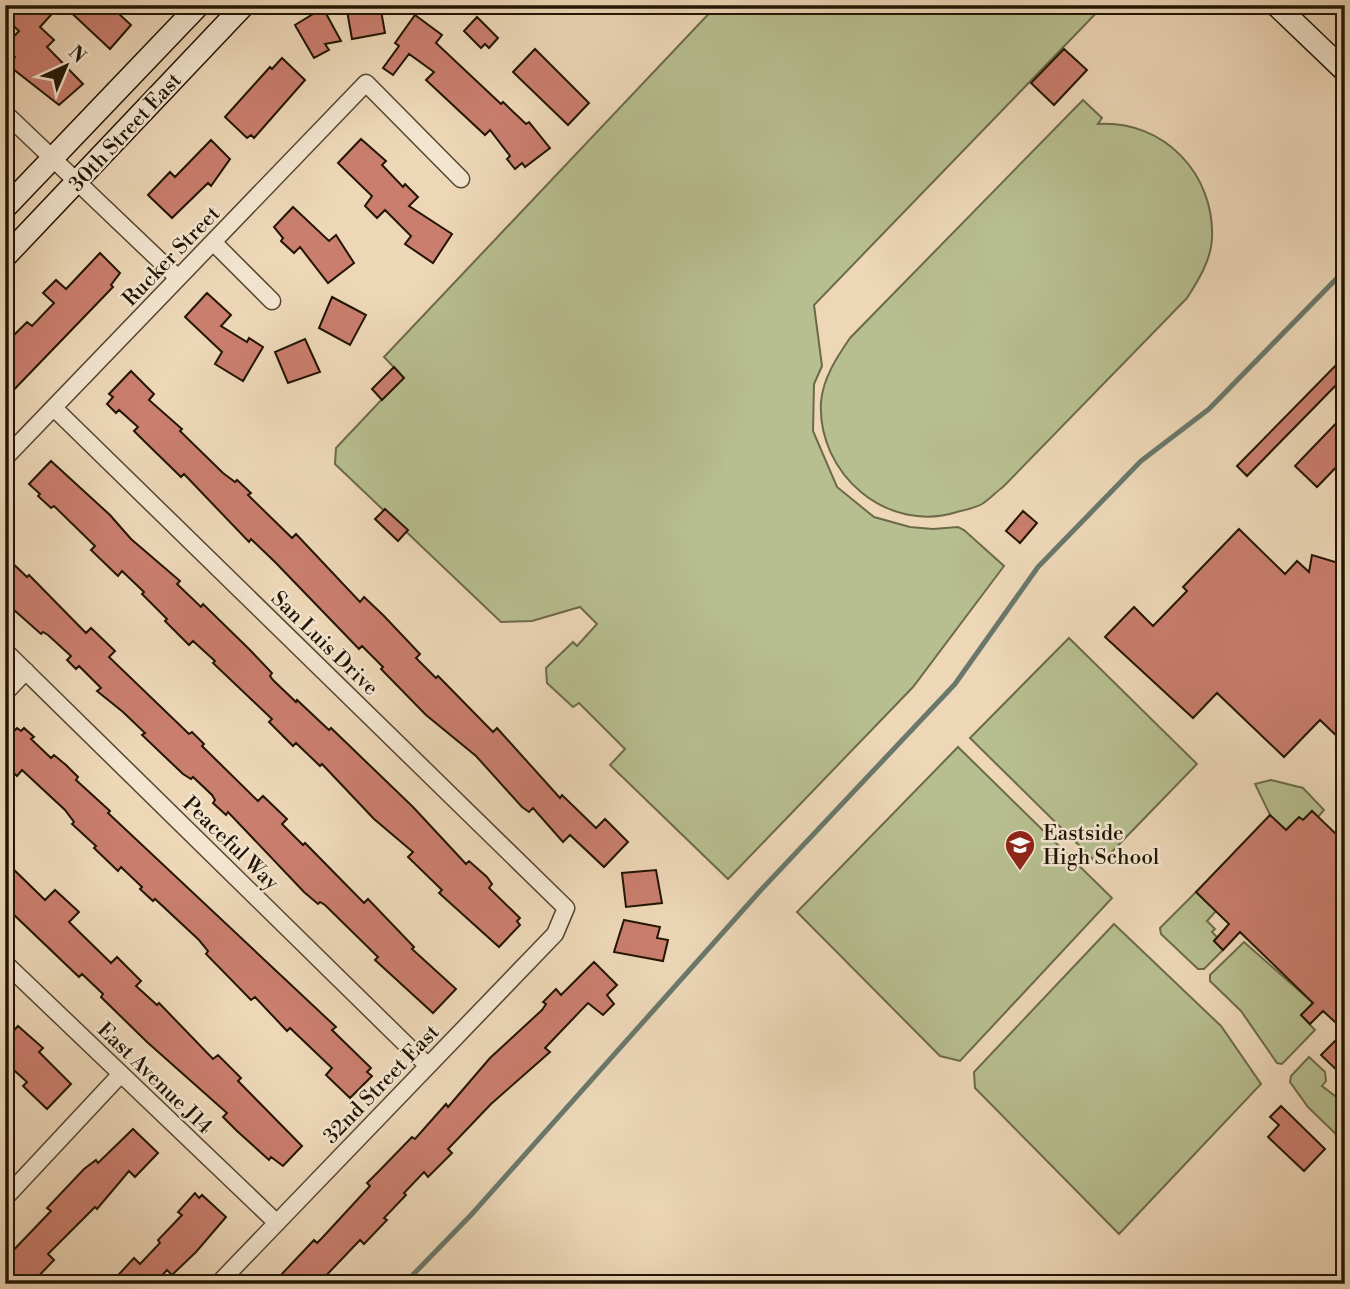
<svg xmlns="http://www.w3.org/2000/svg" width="1350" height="1289" font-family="'Libre Bodoni',serif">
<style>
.green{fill:#b7be8f;stroke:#6c6a4a;stroke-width:2}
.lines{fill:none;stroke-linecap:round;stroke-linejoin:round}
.stream{stroke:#69786b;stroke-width:5}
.building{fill:#ca7e6e;stroke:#221504;stroke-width:2}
.street-casing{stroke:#554631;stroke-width:19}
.secondary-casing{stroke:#221504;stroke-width:24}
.street{stroke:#f3e5d0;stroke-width:16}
.secondary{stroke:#f3e5d0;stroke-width:21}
.labels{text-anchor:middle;stroke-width:5;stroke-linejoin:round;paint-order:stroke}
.street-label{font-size:21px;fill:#221504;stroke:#f3e5d0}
.poi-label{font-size:21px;fill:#221504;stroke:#f3e5d0;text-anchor:start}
</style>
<rect width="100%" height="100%" fill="#edd7b7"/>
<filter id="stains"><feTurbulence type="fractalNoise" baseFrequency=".00286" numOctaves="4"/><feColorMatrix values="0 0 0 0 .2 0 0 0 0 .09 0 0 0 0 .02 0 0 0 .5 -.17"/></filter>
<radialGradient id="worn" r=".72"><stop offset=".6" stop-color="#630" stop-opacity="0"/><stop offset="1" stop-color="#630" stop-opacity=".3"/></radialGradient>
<path class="green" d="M717,5H1104L814,305L822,366L814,384L813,431L837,487L874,517L910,527L933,529L958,527L964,530L1004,566L913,687L728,879L610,765L625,749L579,703L573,707L547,683L546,668L573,642L577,646L597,624L580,607L532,621L501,622L335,464L336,448L403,377L384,357Z
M1083,100L1102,118L1098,124C1164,120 1215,174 1212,239C1211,260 1198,281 1187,298L1003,487C996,492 990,499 982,504C975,508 965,510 957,512C887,534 817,474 821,402C823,378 837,357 850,338Z
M1069,638L1197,764L1099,865L970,738Z
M958,747L1112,898L960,1061L940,1056L797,912Z
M1271,780L1303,788L1324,810L1318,817L1312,811L1303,820L1299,817L1286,830L1270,815L1255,784Z
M1196,892L1216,911L1207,921L1215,929L1212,932L1217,937L1214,941L1223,950L1204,969H1198L1161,934L1160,928Z
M1114,924L1221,1026L1261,1084L1119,1234L975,1088L974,1072Z
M1244,942L1313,1003L1301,1015L1315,1030L1282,1064L1277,1063L1241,1011L1210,981V975Z
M1309,1057L1325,1072L1326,1081L1322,1086L1339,1099L1337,1101L1345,1109V1143L1308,1107L1290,1082L1291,1076Z"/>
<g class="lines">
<path class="stream" d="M404,1284L471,1215L760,891L955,684L1038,567L1141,461L1209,409L1345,270"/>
</g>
<path class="building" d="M5,5H60L40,27L54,40L47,47L83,84L59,105L8,65L15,57L5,46L19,31L5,18Z
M63,5H125L118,13L131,25L110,49Z
M346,5H380L385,33L352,39Z
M323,8L341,41L325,44L329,50L314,58L295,25Z
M415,15L442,35L436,43L501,104L503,102L526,124L529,122L550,148L525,167L522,163L515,169L507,159L510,156L490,130L485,135L426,80L434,72L409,54L393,75L383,68L399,46L395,43Z
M477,17L498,38L489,48L485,44L481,48L464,31Z
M535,49L589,103L568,125L513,72Z
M1064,49L1087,70L1054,105L1031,83Z
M282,58L305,80L254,138L251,135L247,138L225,117L270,67L272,69Z
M361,139L386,161L382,165L403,187L405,184L418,197L409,206L452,234L433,263L405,244L411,236L385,210L377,218L365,206L372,196L338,163Z
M211,140L230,159L211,186L208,183L172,218L148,195L170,172L175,177Z
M293,207L329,241L336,235L354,263L328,283L300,247L294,253L281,241L283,238L274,227Z
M100,253L120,273L111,285L113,287L5,399V344L27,322L32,326L54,303L43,293L56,280L66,289Z
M207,293L231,315L221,326L247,342L249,338L263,347L243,381L215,364L222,352L185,317Z
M332,297L366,315L350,345L319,328Z
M305,339L320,372L288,383L275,352Z
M1345,356V376L1247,476L1237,466Z
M394,367L404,378L382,400L372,389Z
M131,371L154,394L149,400L182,429L180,431L223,473L235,482L237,480L251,493L248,495L292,538L296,534L360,602L364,597L383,615L420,654L416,658L436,678L438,676L493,732L497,728L560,798L562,795L596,828L605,819L628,842L604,867L570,835L563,842L533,808L529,812L522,807L476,756L426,715L381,669L383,667L362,646L359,649L275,562L251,539L249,542L184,474L181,477L140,437L134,431L138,427L119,410L116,413L107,404L113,397L109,394Z
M1345,414V458L1317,487L1295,466Z
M51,461L110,515L131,539L180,581L177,584L201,607L203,604L250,650L272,673L270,676L273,680L296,702L297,700L329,730L331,728L413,807L466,864L469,861L487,877L492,884L489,888L520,918L517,921L520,925L499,947L439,893L442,890L408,857L413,852L374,819L322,764L320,766L296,743L293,746L269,722L272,719L213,663L215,661L193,641L189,645L165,621L167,619L142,594L144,592L122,571L118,576L91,550L95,546L54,506L51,508L38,496L40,494L29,484Z
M385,509L408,530L398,541L375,519Z
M1023,511L1037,523L1020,543L1006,531Z
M1239,529L1285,574L1297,561L1309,572L1312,555L1345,565V744L1320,720L1284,757L1217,693L1193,718L1105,637L1134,607L1153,626L1187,591L1183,587Z
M5,556L27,577L29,575L86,633L91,628L115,651L109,657L189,734L192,732L204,744L202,746L258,801L263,796L287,819L282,824L303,845L305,843L364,903L368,899L414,947L412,949L456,989L433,1013L375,960L378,957L325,905L320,902L318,904L304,892L228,812L226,815L213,803L215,800L212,795L193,777L191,779L183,774L142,735L145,733L123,712L97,691L101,688L79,666L76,669L67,660L71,656L48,635L43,632L41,634L5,602Z
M17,728L21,731L24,728L34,737L31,739L51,758L54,755L66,765L78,777L76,780L110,811L108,813L336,1027L332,1030L371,1068L367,1072L372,1076L350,1098L326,1075L332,1068L290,1028L287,1031L255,997L251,1000L206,954L208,951L199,940L155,899L153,901L140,889L142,887L121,867L118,871L94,848L96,846L72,824L74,822L65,810L22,770L17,776L5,765V740Z
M1312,811L1337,835L1345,828V1078L1321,1055L1345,1031L1323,1011L1310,1024L1301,1015L1313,1003L1240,932L1223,950L1214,941L1229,924L1196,892L1270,815L1286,830L1299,817L1303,820Z
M5,861L45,900L55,890L79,912L69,922L111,963L117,957L141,981L136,986L157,1005L159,1003L213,1059L218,1055L241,1078L238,1081L302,1146L283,1166L271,1157L269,1160L237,1131L223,1117L227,1113L147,1042L101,997L103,994L82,974L79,977L12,913L5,920Z
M656,870L662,903L626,907L622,873Z
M624,920L660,927L657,938L668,940L663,961L614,952Z
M594,962L617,985L607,995L614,1004L603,1015L588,1003L545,1048L550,1052L491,1104L448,1149L452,1153L428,1177L424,1172L404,1193L406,1195L384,1218L387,1220L364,1244L360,1240L318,1284H285L279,1277L314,1240L317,1243L322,1238L370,1186L367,1183L380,1170L412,1137L415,1139L446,1104L448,1107L490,1058L542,1010L546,1004L543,1002L556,989L561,995Z
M18,1026L43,1048L39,1052L71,1084L47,1109L23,1086L27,1082L5,1062V1040Z
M1281,1106L1325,1149L1304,1171L1268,1137L1279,1125L1270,1117Z
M133,1129L158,1153L135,1177L129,1171L97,1209L95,1207L48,1254L54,1260L31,1284H5V1259L51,1211L47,1208L84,1169L96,1160L98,1163Z
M195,1193L199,1198L202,1195L226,1217L196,1252L172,1275L167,1270L154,1284H110L134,1258L140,1264L160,1243L158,1240L182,1215L178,1212Z"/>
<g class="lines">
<g class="street-casing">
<path id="street" d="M5,113L178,278
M213,242L272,301
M54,408L566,908L555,934L218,1284
M5,458L366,83L461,179
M5,651L427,1065
M5,693L26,671
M5,963L277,1223
M5,1198L120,1075"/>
</g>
<g class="secondary-casing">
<path id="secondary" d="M1276,5L1345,71
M5,208L199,5
M5,257L244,5"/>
</g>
<use href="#street" class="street"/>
<use href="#secondary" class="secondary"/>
</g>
<defs>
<g id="school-pin" transform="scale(1.575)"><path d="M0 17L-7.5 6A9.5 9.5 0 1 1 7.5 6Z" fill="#8f2418" stroke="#f3e5d0"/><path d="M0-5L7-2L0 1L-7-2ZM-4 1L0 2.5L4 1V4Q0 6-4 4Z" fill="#fff"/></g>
</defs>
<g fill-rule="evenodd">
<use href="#school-pin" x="1020" y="845"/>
</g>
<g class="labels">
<g class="street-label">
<text transform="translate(125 132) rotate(-47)" y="7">30th Street East</text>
<text transform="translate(171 256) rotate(-46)" y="7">Rucker Street</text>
<text transform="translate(325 643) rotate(44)" y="7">San Luis Drive</text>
<text transform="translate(231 843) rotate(44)" y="7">Peaceful Way</text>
<text transform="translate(155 1078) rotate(44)" y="7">East Avenue J14</text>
<text transform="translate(381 1084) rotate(-46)" y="7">32nd Street East</text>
</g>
<g class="poi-label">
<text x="1043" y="840">Eastside<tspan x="1043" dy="24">High School</tspan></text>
</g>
</g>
<rect width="1350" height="1289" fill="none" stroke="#edd7b7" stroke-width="28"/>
<rect x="7" y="7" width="1336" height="1275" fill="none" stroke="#221504" stroke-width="3.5"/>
<rect x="14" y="14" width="1322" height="1261" fill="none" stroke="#221504" stroke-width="2"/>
<g transform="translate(66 66) rotate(44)" stroke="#f3e5d0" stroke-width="5" paint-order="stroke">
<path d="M0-5L12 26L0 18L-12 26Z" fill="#221504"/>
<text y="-10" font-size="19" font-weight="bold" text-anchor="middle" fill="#221504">N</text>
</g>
<rect width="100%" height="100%" filter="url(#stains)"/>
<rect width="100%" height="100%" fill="url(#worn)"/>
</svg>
